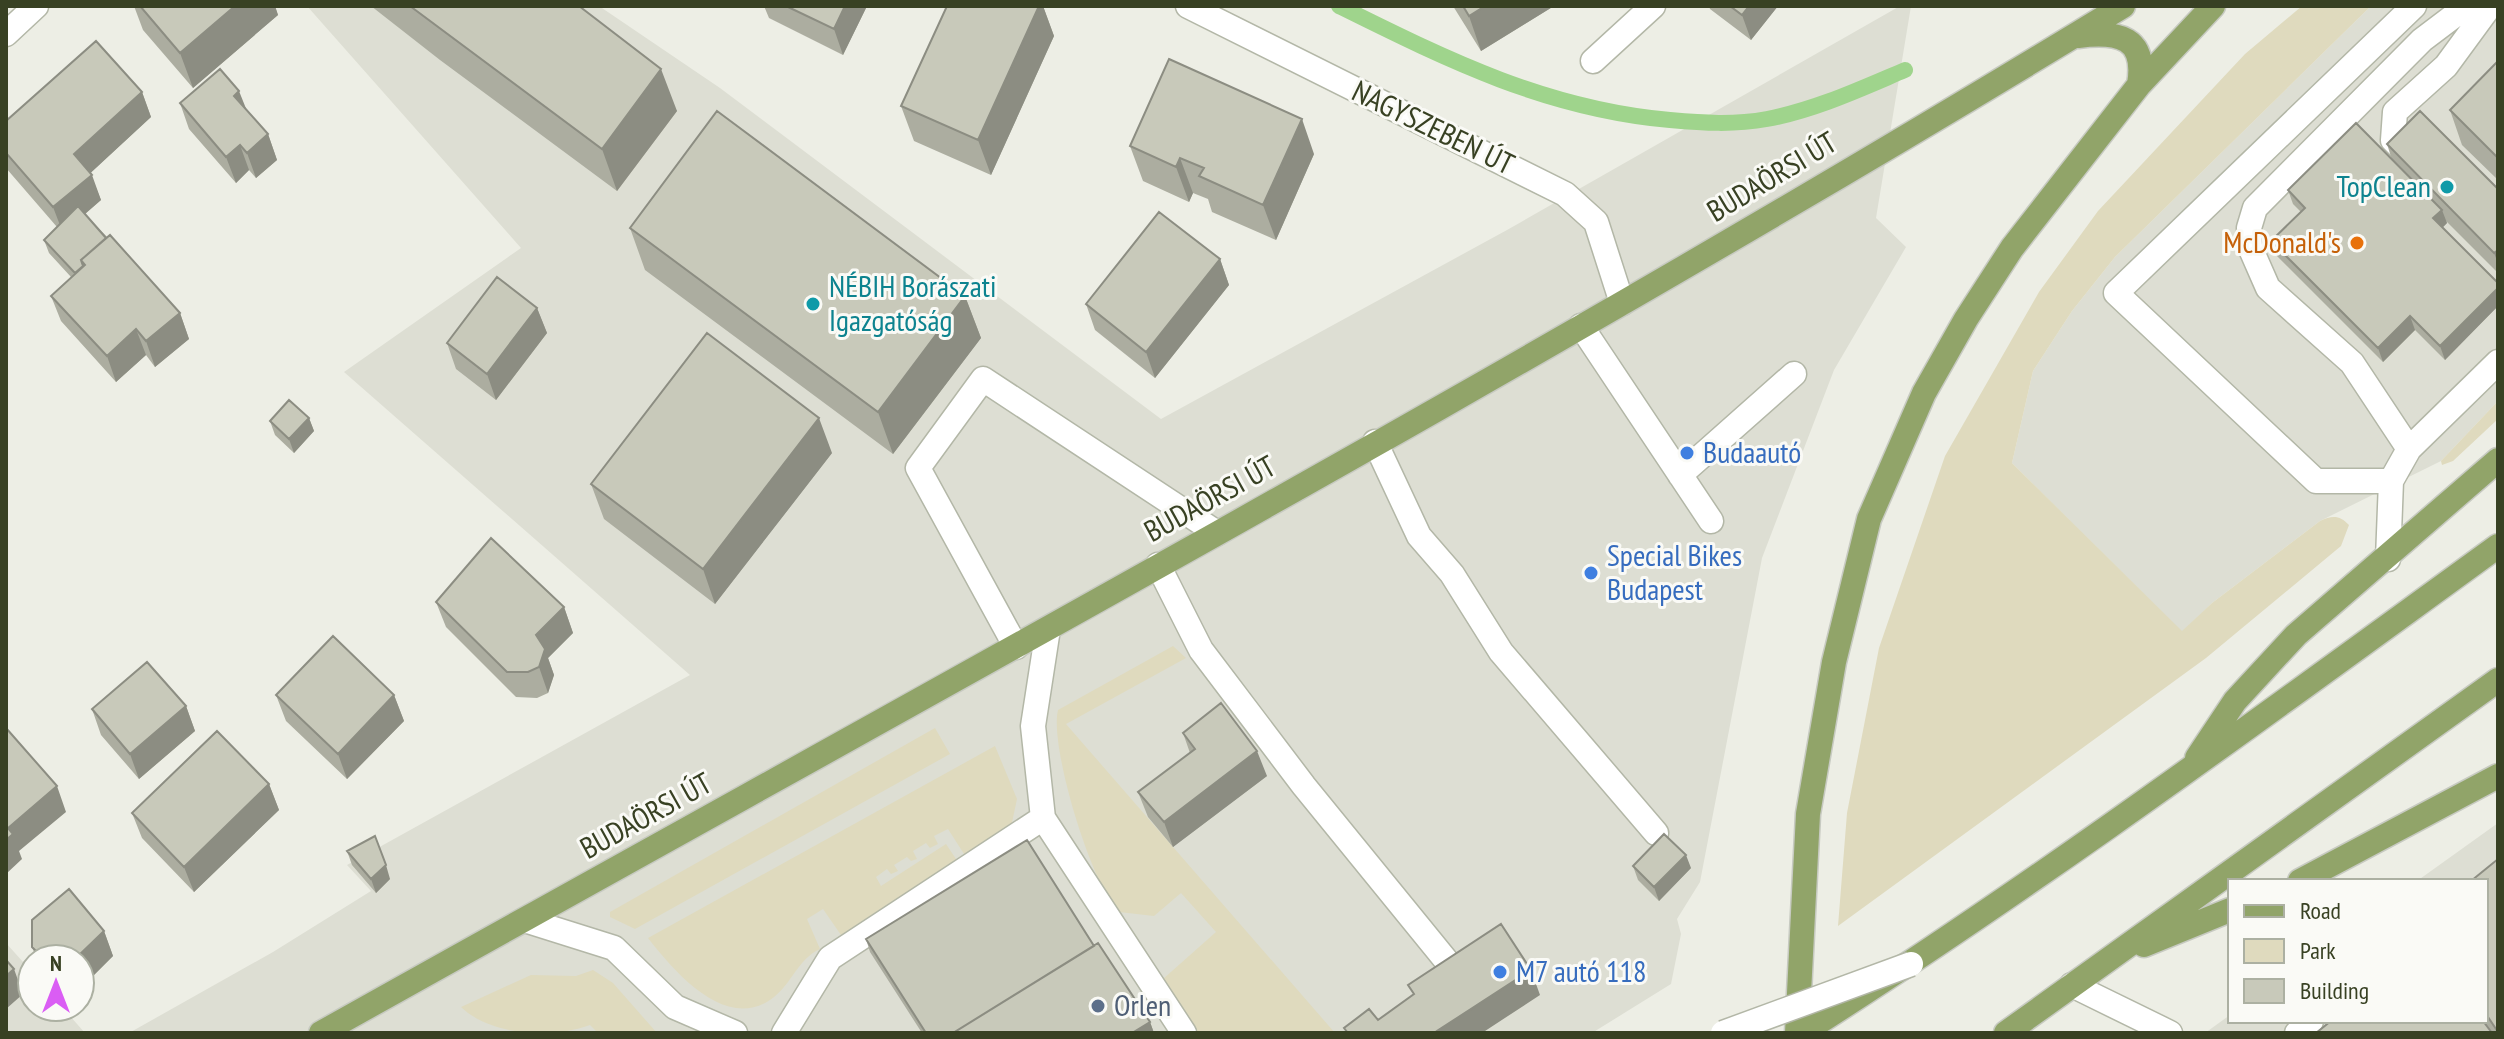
<svg xmlns="http://www.w3.org/2000/svg" width="2504" height="1039" font-family="'PT Sans Narrow',sans-serif">
<style>
.built{fill:#ddded3}
.green{fill:#dfdabe}
.lines{fill:none;stroke-linecap:round;stroke-linejoin:round}
.stream{stroke:#9fd48c;stroke-width:16}
.service-casing{stroke:#b3b7a7;stroke-width:27}
.minor-casing{stroke:#b3b7a7;stroke-width:27}
.primary-casing{stroke:#c7cac1;stroke-width:27}
.service{stroke:#fff;stroke-width:24}
.minor{stroke:#fff;stroke-width:24}
.primary{stroke:#91a469;stroke-width:24}
.service-bridge-casing{stroke:#b3b7a7;stroke-width:27;stroke-linecap:butt}
.service-bridge{stroke:#fff;stroke-width:24}
.wall{fill:#acada0}
.shaded-wall{fill:#8c8d82}
.building{fill:#c8c9ba;stroke:#8c8d82;stroke-width:2}
.culture-dot{fill:#0f9aa8;stroke:#fafaf6;stroke-width:3}
.food-dot{fill:#e8710a;stroke:#fafaf6;stroke-width:3}
.shop-dot{fill:#3f7fe0;stroke:#fafaf6;stroke-width:3}
.service-dot{fill:#5c6f8a;stroke:#fafaf6;stroke-width:3}
.labels{text-anchor:middle;stroke-width:6;stroke-linejoin:round;paint-order:stroke}
.street-label{font-size:30px;fill:#384123;stroke:#fafaf6}
.culture-label{font-size:30px;fill:#0d838f;stroke:#fafaf6;text-anchor:end}
.food-label{font-size:30px;fill:#c56008;stroke:#fafaf6;text-anchor:end}
.shop-label{font-size:30px;fill:#366cbe;stroke:#fafaf6;text-anchor:start}
.service-label{font-size:30px;fill:#4e5e75;stroke:#fafaf6;text-anchor:start}
</style>
<rect width="100%" height="100%" fill="#edeee5"/>
<path class="built" d="M307,6H599L720,88L1161,419L1507,230L1900,6H1911L1876,218L1906,247L1834,370L1762,558L1700,882L1677,919L1681,934L1671,984L1592,1033H129L273,952L371,891L347,865L690,675L344,372L521,248Z
M2371,6H2498V401L2441,461L2320,521L2212,603L2182,632L2012,463L2033,371L2072,311L2115,257Z
M2498,823V1033H2205L2230,1015V1021H2486V881H2417Z
M6,943L32,972V1007H62L85,1033H6Z"/>
<path class="green" d="M2302,6H2371L2115,257L2072,311L2033,371L2012,463L2182,631L2212,603L2320,521C2332,515 2340,515 2349,525L2341,546L2206,658L1838,926L1847,813L1879,648L1945,456L2039,292L2098,211L2245,54Z
M2498,401V419L2453,461L2442,465L2441,461Z
M1173,646L1186,658L1066,724L1335,1033H1193L1163,979L1216,932L1181,893L1154,916L1119,912C1092,887 1049,746 1058,710Z
M935,728L950,754L635,929L610,917V912Z
M995,746L1017,799L1011,827L966,857L948,829L934,836L938,844L930,848L926,843L913,851L917,859L911,861L907,857L894,865L898,871L891,874L887,869L876,877L881,886L946,844L958,862L841,935L823,909L807,919L820,949C798,959 792,983 774,997C727,1035 673,970 648,938Z
M593,970L613,983L657,1033H598L590,1025C553,1039 491,1036 461,1007L531,975L576,976Z"/>
<g class="lines">
<path class="stream" d="M1339,6C1448,60 1546,109 1670,120C1703,123 1734,125 1767,119C1815,110 1860,89 1905,70"/>
<g class="service-casing">
<path id="service" d="M1593,61L1653,6
M2409,156L2393,140L2395,112L2446,66L2490,6
M1581,326L1711,521
M1375,442L1419,536L1452,574L1501,652L1656,833
M2409,449L2352,363L2268,288L2250,247L2249,228L2255,208L2422,40L2467,6
M1680,475L1794,374
M2391,481H2316L2116,293L2414,6
M2388,559L2391,481L2409,449L2498,362
M1158,565L1201,650L1304,786L1449,964
M1016,647L918,468L983,379L1217,533
M1043,818L1184,1033
M525,920L614,948L675,1007L735,1033
M2072,985L2170,1033
M784,1033L830,958L1043,818L1033,726L1048,629
M2297,1033L2311,1021"/>
</g>
<g class="minor-casing">
<path id="minor" d="M1188,6L1565,194L1596,222L1622,303
M6,34L36,6"/>
</g>
<g class="primary-casing">
<path id="primary" d="M2078,36C2119,31 2147,37 2139,85
M2197,758L2235,701L2296,635L2498,460
M2300,881L2498,776
M2144,945L2230,910
M321,1033C924,695 1533,367 2123,6
M1797,1033L1808,814L1834,662L1869,519L1924,393L1966,319L2012,248L2139,85L2213,6
M1802,1033C2041,881 2269,712 2498,546
M2006,1033L2498,680"/>
</g>
<use href="#service" class="service"/>
<use href="#minor" class="minor"/>
<use href="#primary" class="primary"/>
<g class="service-bridge-casing">
<path id="service-bridge" d="M1723,1033L1911,964"/>
</g>
<use href="#service-bridge" class="service-bridge"/>
</g>
<path class="wall" d="M134,6H275L278,15L193,88L143,30Z
M371,6H579L677,111L617,191L440,60Z
M764,6H867L843,55L769,18Z
M947,6H1043L1054,36L991,175L914,141L901,106Z
M1453,6H1554L1481,51Z
M1709,6H1778L1751,40L1710,9Z
M2498,61V180L2462,145L2450,110Z
M142,92L151,117L90,173L101,200L85,214L180,313L189,339L155,367L146,355L116,382L61,321L51,296L71,277L49,253L44,240L57,227L6,168V121Z
M180,103L246,110L268,134L277,160L256,178L249,170L236,183L189,129Z
M2387,144L2498,189V273L2446,221L2447,223L2442,228L2498,283V306L2445,360L2415,330L2383,362L2276,255L2271,241L2301,212L2293,204L2288,190L2392,160Z
M1130,146L1314,154L1276,240L1212,212L1208,199L1193,193L1189,202L1143,181Z
M630,228L965,296L981,338L893,454L645,270Z
M1220,259L1229,285L1155,378L1095,330L1086,304Z
M537,308L547,333L496,400L456,369L447,343Z
M309,418L314,431L294,453L275,435L270,421Z
M832,453L715,604L604,519L591,484Z
M436,602L564,607L573,633L548,658L554,675L548,693L537,698L516,697L446,627Z
M276,695H394L404,721L347,779L286,721Z
M186,706L195,731L139,779L101,735L92,709Z
M1183,733L1267,776L1173,847L1148,817L1138,792L1190,753Z
M269,784L279,810L194,892L142,838L132,813Z
M347,851L390,879L376,893L352,865Z
M2498,859V1033H2316L2331,1021H2486V881Z
M1633,866L1691,868L1659,901L1638,880Z
M104,931L113,956L80,989V959H37L32,947Z
M866,939L1094,946L1150,1022L1154,1033H922L870,952Z"/>
<path class="shaded-wall" d="M235,6H275L278,15L193,88L180,53Z
M845,6H867L843,55L834,29Z
M1039,6H1043L1054,36L991,175L978,140Z
M1485,6H1554L1481,51L1469,16Z
M1749,6H1778L1751,40L1742,15Z
M661,69L677,111L617,191L602,149Z
M239,91L249,116L234,96Z
M142,92L151,117L83,180L74,154Z
M1302,119L1314,154L1276,240L1263,205Z
M268,134L277,160L256,178L247,153Z
M240,145L249,170L236,183L226,157Z
M1180,158L1193,193L1189,202L1176,167Z
M92,175L101,200L63,233L53,207Z
M2442,210L2447,223L2438,232L2433,218Z
M2498,250V263L2494,253Z
M1220,259L1229,285L1155,378L1146,352Z
M2498,288V306L2445,360L2440,346Z
M965,296L981,338L893,454L878,412Z
M537,308L547,333L496,400L487,374Z
M180,313L189,339L155,367L146,341Z
M2410,316L2415,330L2383,362L2378,348Z
M136,329L146,355L116,382L107,356Z
M309,418L314,431L294,453L289,439Z
M819,418L832,453L715,604L703,569Z
M564,607L573,633L548,658L554,675L548,693L539,667L536,635Z
M394,695L404,721L347,779L338,754Z
M186,706L195,731L139,779L130,754Z
M1257,751L1267,776L1173,847L1164,822Z
M269,784L279,810L194,892L184,867Z
M57,786L66,812L19,851L22,859L6,874V840L8,828Z
M1686,855L1691,868L1659,901L1654,887Z
M386,865L390,879L376,893L371,879Z
M104,931L113,956L80,989V959H75Z
M14,969L23,994L6,1009V976Z
M1531,970L1540,995L1482,1033H1438L1437,1031Z
M1150,1022L1154,1033H1132Z"/>
<path class="building" d="M140,6H235L180,53Z
M410,6H579L661,69L602,149Z
M786,6H845L834,29Z
M947,6H1039L978,140L901,106Z
M1463,6H1485L1469,16Z
M1730,6H1749L1742,15Z
M96,41L142,92L74,154L92,175L53,207L6,153V121Z
M1169,59L1302,119L1263,205L1199,176L1204,168L1180,158L1176,167L1130,146Z
M2498,61V158L2450,110Z
M220,69L239,91L234,96L268,134L247,153L240,145L226,157L180,103Z
M717,111L965,296L878,412L630,228Z
M2420,111L2498,189V250L2494,253L2387,144Z
M2356,123L2442,210L2433,218L2498,283V288L2440,346L2410,316L2378,348L2271,241L2305,208L2288,190Z
M78,206L106,238L81,260L83,266L75,273L44,240Z
M1159,212L1220,259L1146,352L1086,304Z
M110,235L180,313L146,341L136,329L107,356L51,296L85,265L81,260Z
M497,277L537,308L487,374L447,343Z
M707,333L819,418L703,569L591,484Z
M289,400L309,418L289,439L270,421Z
M491,538L564,607L536,635L545,649L539,667L528,672H507L436,602Z
M333,636L394,695L338,754L276,695Z
M147,662L186,706L130,754L92,709Z
M1221,703L1257,751L1164,822L1138,792L1195,749L1183,733Z
M6,728L57,786L8,828L13,834L6,840Z
M217,731L269,784L184,867L132,813Z
M1664,834L1686,855L1654,887L1633,866Z
M375,836L386,865L371,879L347,851Z
M1027,840L1094,946L953,1033H926L866,939Z
M2498,859V1032L2486,1014V881H2471Z
M69,889L104,931L75,959H44L32,947V920Z
M1501,924L1531,970L1437,1031L1439,1033H1348L1344,1028L1369,1009L1378,1020L1414,994L1408,985Z
M1098,943L1150,1022L1132,1033H953Z
M6,960L14,969L6,976Z
M2331,1021H2483L2492,1033H2316Z"/>
<g class="culture-dot">
<circle cx="2447" cy="187" r="8"/>
<circle cx="813" cy="304" r="8"/>
</g>
<circle class="food-dot" cx="2357" cy="243" r="8"/>
<g class="shop-dot">
<circle cx="1687" cy="453" r="8"/>
<circle cx="1591" cy="573" r="8"/>
<circle cx="1500" cy="972" r="8"/>
</g>
<circle class="service-dot" cx="1098" cy="1006" r="8"/>
<g class="labels">
<g class="street-label">
<text transform="translate(1433 128) rotate(26)" y="10">NAGYSZEBEN ÚT</text>
<text transform="translate(1772 177) rotate(-31)" y="10">BUDAÖRSI ÚT</text>
<text transform="translate(1210 499) rotate(-29)" y="10">BUDAÖRSI ÚT</text>
<text transform="translate(646 816) rotate(-29)" y="10">BUDAÖRSI ÚT</text>
</g>
<g class="culture-label">
<text x="2431" y="197">TopClean</text>
<text x="829" y="297" text-anchor="start">NÉBIH Borászati<tspan x="829" dy="34">Igazgatóság</tspan></text>
</g>
<g class="food-label">
<text x="2341" y="253">McDonald's</text>
</g>
<g class="shop-label">
<text x="1703" y="463">Budaautó</text>
<text x="1607" y="566">Special Bikes<tspan x="1607" dy="34">Budapest</tspan></text>
<text x="1516" y="982">M7 autó 118</text>
</g>
<g class="service-label">
<text x="1114" y="1016">Orlen</text>
</g>
</g>
<rect width="2504" height="1039" fill="none" stroke="#384123" stroke-width="16"/>
<rect x="2228" y="879" width="260" height="144" fill="#fafaf6" stroke="#acb0a2" stroke-width="2"/>
<rect x="2244" y="905" width="40" height="12" fill="#91a469" stroke="#acb0a2" stroke-width="2"/>
<text x="2300" y="919" font-size="24" fill="#384123">Road</text>
<rect x="2244" y="939" width="40" height="24" fill="#dfdabe" stroke="#acb0a2" stroke-width="2"/>
<text x="2300" y="959" font-size="24" fill="#384123">Park</text>
<rect x="2244" y="979" width="40" height="24" fill="#c8c9ba" stroke="#acb0a2" stroke-width="2"/>
<text x="2300" y="999" font-size="24" fill="#384123">Building</text>
<g transform="translate(56 983)"><circle r="38" fill="#fafaf6" stroke="#acb0a2" stroke-width="2"/>
<path d="M0-6L14 30L0 20L-14 30Z" fill="#da5df4"/>
<text y="-12" font-size="22" font-weight="bold" text-anchor="middle" fill="#384123">N</text>
</g>
</svg>
